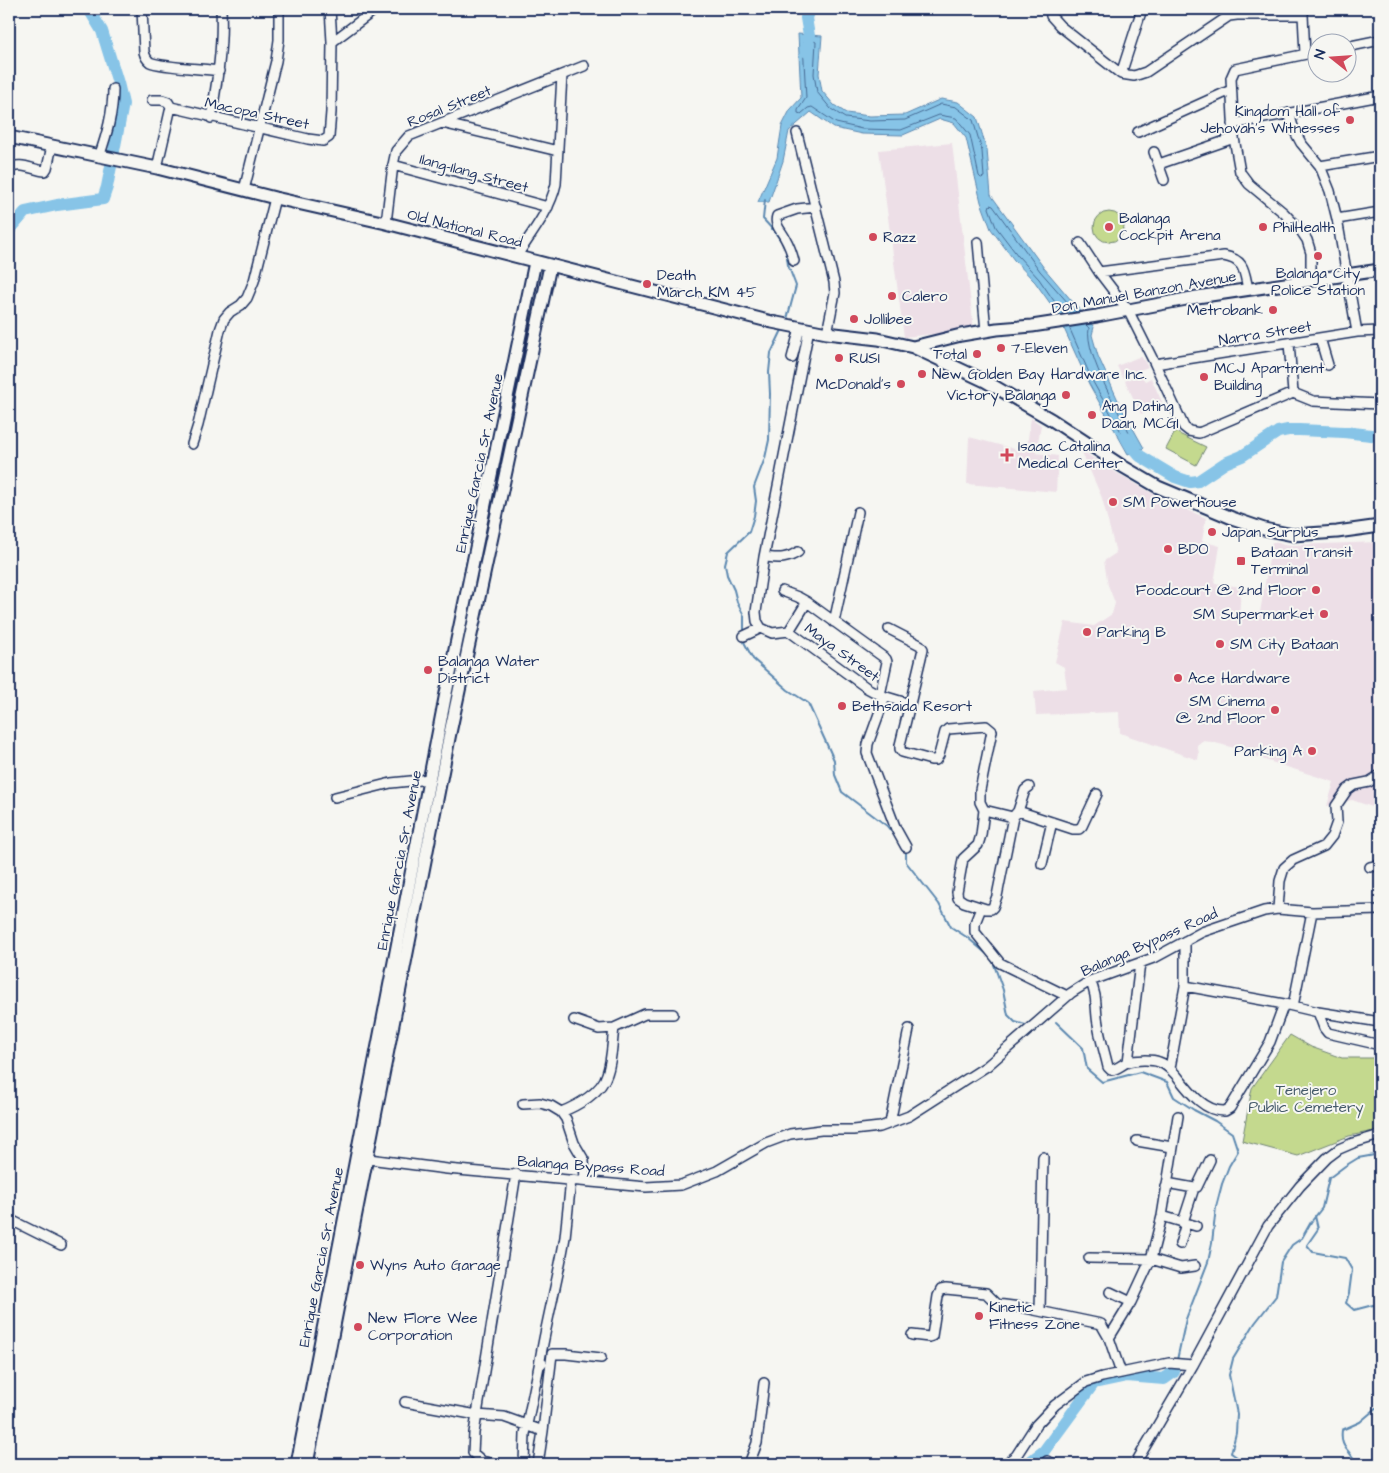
<svg xmlns="http://www.w3.org/2000/svg" width="1389" height="1473" font-family="'Architects Daughter',sans-serif">
<style>
.built{fill:#eddfe7}
.green{fill:#c4d98e;stroke:#708476}
.water{fill:#87c4e7;stroke:#5c88b0}
.lines{fill:none;stroke-linecap:round;stroke-linejoin:round}
.shore{stroke:#466b95;stroke-width:1}
.stream{stroke:#5c88b0;stroke-width:2}
.river{stroke:#87c4e7;stroke-width:12}
.minor-casing{stroke:#1b2f5e;stroke-width:12}
.major-casing{stroke:#1b2f5e;stroke-width:15}
.minor{stroke:#f6f6f2;stroke-width:9}
.major{stroke:#f6f6f2;stroke-width:11}
.poi-dot{fill:#d1495b;stroke:#f6f6f2;stroke-width:2}
.labels{text-anchor:middle;stroke-width:4;stroke-linejoin:round;paint-order:stroke}
.street-label{font-size:15px;fill:#1b2f5e;stroke:#f6f6f2}
.poi-label{font-size:15px;fill:#1b2f5e;stroke:#f6f6f2;text-anchor:start}
.park-label{font-size:15px;fill:#455a6a;stroke:#f6f6f2}
</style>
<rect width="100%" height="100%" fill="#f6f6f2"/>
<filter id="ink" filterUnits="userSpaceOnUse"><feTurbulence type="fractalNoise" baseFrequency=".02" numOctaves="2"/><feDisplacementMap in="SourceGraphic" scale="10" xChannelSelector="R" yChannelSelector="G"/><feConvolveMatrix kernelMatrix="1 2 1 2 8 2 1 2 1" color-interpolation-filters="sRGB"/></filter>
<g filter="url(#ink)">
<path class="built" d="M952,143L974,330L904,337L879,150Z
M1141,356L1148,367L1135,372L1123,378L1117,366Z
M1140,374L1145,381L1151,378L1163,404L1141,414L1125,381Z
M1031,418L1041,425L1036,453L1058,456L1056,492L967,484L969,437L1026,452Z
M1081,450L1103,465L1162,499L1206,518L1202,541L1220,546L1214,583L1241,587L1239,618H1259L1272,542L1291,545L1380,542V804L1378,809L1352,800L1327,806L1334,782L1265,760L1238,749L1212,742L1202,741L1197,745L1199,753L1198,760L1120,733L1119,712L1036,715L1034,691L1067,688L1064,667L1055,662L1065,622L1094,626L1112,614L1115,603L1108,585L1104,561L1116,553L1102,498Z"/>
<path class="green" d="M1094 227a15 15 0 1 1 30 0a15 15 0 1 1-30 0Z
M1175,432L1206,447L1196,465L1166,449Z
M1290,1035L1311,1047L1342,1058H1380V1122L1379,1130L1349,1136L1298,1156L1242,1141L1252,1088Z"/>
<path class="water" d="M798,34L822,36L819,74L822,91L834,105L846,113L870,116L905,115L941,99L958,102L977,117L987,150L991,195L1044,268L1094,327L1092,335L1098,356L1121,407L1144,448L1128,454L1089,384L1057,313L1035,282L1014,260L991,229L981,202L966,138L954,123L940,119L903,135L862,134L834,128L811,112L789,131L783,161L769,202H758L777,158L782,126L790,110L801,98Z"/>
<g class="lines">
<path class="shore" d="M806,40L814,41L816,42L814,74L817,92L831,109L845,118L870,121L905,120L941,104L956,107L973,120L982,151L984,177L981,178L979,176L970,135L956,118L939,115L901,130L862,129L836,123L812,107L808,108L801,114L798,113V110L806,98L803,43Z
M1063,314L1039,279L1018,256L996,227L989,208L990,205L993,206L1040,271L1076,312
M1069,327L1093,382L1129,446H1134L1135,443C1122,418 1084,354 1089,328L1086,325"/>
<path class="stream" d="M765,200L763,219L774,231L784,245
M786,250L788,265L796,286L787,319
M744,634V616L737,602L734,590L727,575L725,564L728,552L749,532L754,516L756,501L754,487L765,458L769,440L770,394L769,372L771,353L783,328
M744,638V642L753,659L788,690L808,703L834,760L835,775L842,792L887,826L896,837
M906,851V862L939,904L951,927L968,938L989,956
M992,959L1003,990L1008,1015L1015,1022L1029,1026
M1056,1022L1083,1048L1087,1069L1102,1082L1140,1072L1167,1082L1174,1097L1194,1110L1215,1121L1232,1133L1238,1151L1229,1166L1222,1184L1216,1207L1212,1243L1208,1262L1186,1319L1177,1360
M1315,1216L1318,1229L1307,1245L1313,1252L1345,1258L1352,1270L1349,1293L1346,1303L1354,1310L1373,1305L1380,1307
M1247,1464L1231,1453L1236,1433L1237,1414L1229,1375L1233,1359L1255,1323L1276,1296L1281,1262L1292,1245L1302,1238L1311,1222L1322,1208L1329,1178L1345,1166L1358,1158L1380,1154
M1354,1464L1355,1461C1348,1448 1340,1448 1342,1430L1360,1422L1380,1405"/>
<path class="river" d="M807,52L809,36L806,18L809,9
M9,231L25,212L57,205L103,199L107,187L123,104L118,83L102,31L90,11L87,9
M1126,437L1131,446L1140,456L1175,477L1190,482L1198,481L1225,463L1242,456L1278,432L1288,430H1299L1344,432L1380,436
M1027,1464L1044,1451L1094,1383L1127,1376L1164,1379L1174,1372"/>
<g class="minor-casing">
<path id="minor" d="M142,9L144,52C145,56 146,59 150,62C160,67 205,69 219,71
M1050,9L1051,16L1060,26L1121,74L1134,76L1146,72L1229,16L1237,15H1303
M1304,9L1303,15L1305,54
M332,42L376,9
M1346,47L1380,40
M1121,74L1142,9
M152,100H162L168,102L171,107
M171,107L308,139L323,141L329,137L331,112L332,42L330,9
M1289,113L1294,130L1301,143L1320,166L1330,191L1337,219L1357,332
M211,118C217,82 223,46 221,9
M442,123L558,151
M1233,124L1380,96
M1138,132L1231,90
M797,133L834,282L835,293L827,333
M1154,152L1164,180
M99,157C107,134 113,113 113,89
M1159,164L1234,138
M393,165L548,207
M1320,166L1380,156
M157,168L171,107
M9,169C19,161 33,170 45,171L47,168L52,146
M244,190L276,61L279,40V9
M1337,219L1380,212
M386,223L393,165L396,151L409,136L584,66
M978,242L986,331
M1080,243L1099,272L1128,310L1155,364L1184,427L1189,431L1199,433L1293,393
M516,257C531,234 550,211 556,184L562,75
M794,261C792,253 789,245 785,238C781,230 774,225 777,216L797,209L816,207
M1099,272L1224,256C1245,260 1244,271 1248,289
M1311,280V253L1307,240L1301,231L1284,213L1249,184L1240,172L1234,138L1231,78L1235,69L1316,52
M1320,338L1328,365
M1289,343L1293,393
M792,358L800,328
M1155,364L1357,332L1380,331
M1293,393L1313,401L1380,404
M192,444L198,425L220,330L224,319L230,312L241,305L247,298L254,281L275,198
M764,557C777,558 786,560 798,552
M782,591L798,597L807,602L886,659L887,662L880,695
M834,622L858,512
M889,629L920,645L923,649L910,704
M789,631L867,688L880,695L910,704L900,745V749L902,752L931,760H936L939,755L945,732L948,729L986,726L992,731L980,790V802L984,810L981,835L978,845L963,859L957,892L958,898L964,902L986,909H991L993,907L997,896L1013,817L1018,811L1073,829H1079L1082,826L1097,794
M789,631L772,633L761,628L757,621L756,612L764,557L809,329
M789,631L807,602
M744,636L761,628
M885,697L868,744L867,753L896,829L906,847
M335,797L391,783L430,779
M984,810L1013,817
M1018,811L1025,790L1029,787
M1042,864L1052,822
M1370,867L1380,865
M981,908L975,923V932L1000,963L1067,996
M1278,909L1280,881L1284,868L1293,860L1324,846L1332,836L1337,822L1336,806L1347,790L1354,785L1369,782L1380,775
M1090,981C1098,996 1095,1009 1098,1024C1100,1039 1105,1053 1108,1067L1111,1070C1118,1069 1122,1064 1128,1062C1136,1060 1151,1059 1159,1062C1168,1065 1171,1070 1177,1076C1189,1091 1204,1112 1225,1111L1230,1108L1270,1042L1284,1004L1185,986
M1284,1004L1318,1012L1380,1022
M1293,1006L1312,912
M1318,1012L1324,1028L1328,1033L1380,1045
M614,1028L645,1014H673
M1128,1062L1140,963
M1170,1068L1185,986V941
M523,1104L540,1103L551,1106L561,1112L566,1119L574,1143L584,1160L585,1181
M561,1112C577,1106 602,1092 607,1074C612,1060 612,1043 614,1028L599,1029L574,1020
M890,1123L909,1029
M1137,1141L1172,1147
M361,1158L447,1169L646,1187L681,1185L717,1171L766,1143L790,1134L821,1130H853L880,1127L909,1116L987,1066L1071,993L1090,981L1156,957L1202,932L1264,911L1278,909L1312,912L1380,910
M1166,1187L1172,1184L1194,1188L1183,1222
M1194,1188L1197,1187L1210,1160
M1162,1216L1196,1226
M9,1219L61,1245
M1180,1244L1186,1223
M1089,1258L1151,1259L1181,1268L1195,1266
M1110,1292L1131,1302
M1040,1311L1043,1157
M912,1335L929,1337L932,1336L938,1296L941,1290L946,1289L986,1293L997,1304L1020,1307L1101,1324L1109,1338L1121,1373
M1109,1338L1131,1302L1151,1259L1162,1216L1178,1116
M539,1366C546,1322 558,1280 565,1237C567,1218 569,1199 571,1180
M405,1402L477,1415L504,1417L543,1431
M1047,1461L1055,1464
M493,1464L482,1461L473,1453L474,1433L516,1174
M524,1464L525,1434L539,1366L542,1363
M538,1464L543,1431L552,1354H566L601,1358
M749,1464L757,1443L764,1383
M1005,1464L1016,1456L1036,1425L1055,1405L1086,1382L1102,1377L1169,1363L1193,1365
M1135,1464L1193,1365L1268,1226L1300,1186L1327,1158L1339,1149L1353,1143L1380,1135"/>
</g>
<g class="major-casing">
<path id="major" d="M9,137L157,168L275,198L386,223L772,322L827,333L878,339L913,347L985,381L1052,420L1122,466L1158,487L1232,518L1264,529L1293,535L1337,532L1380,526
M913,347L961,335L997,329L1032,326L1097,316L1197,297L1380,270
M297,1464L445,698L535,262
M307,1464L450,733L550,266"/>
</g>
<use href="#minor" class="minor"/>
<use href="#major" class="major"/>
</g>
</g>
<g class="poi-dot">
<circle cx="1350" cy="120" r="5"/>
<circle cx="1109" cy="227" r="5"/>
<circle cx="1263" cy="227" r="5"/>
<circle cx="873" cy="237" r="5"/>
<circle cx="1318" cy="256" r="5"/>
<circle cx="647" cy="284" r="5"/>
<circle cx="892" cy="296" r="5"/>
<circle cx="1273" cy="310" r="5"/>
<circle cx="854" cy="319" r="5"/>
<circle cx="1001" cy="348" r="5"/>
<circle cx="977" cy="354" r="5"/>
<circle cx="839" cy="358" r="5"/>
<circle cx="922" cy="374" r="5"/>
<circle cx="1204" cy="377" r="5"/>
<circle cx="901" cy="384" r="5"/>
<circle cx="1066" cy="395" r="5"/>
<circle cx="1092" cy="415" r="5"/>
<path d="M1004.5 447.5h5v5h5v5h-5v5h-5v-5h-5v-5h5z"/>
<circle cx="1113" cy="502" r="5"/>
<circle cx="1212" cy="532" r="5"/>
<circle cx="1168" cy="549" r="5"/>
<rect x="1236" y="556" width="10" height="10" rx="2.5"/>
<circle cx="1316" cy="590" r="5"/>
<circle cx="1324" cy="614" r="5"/>
<circle cx="1087" cy="632" r="5"/>
<circle cx="1220" cy="644" r="5"/>
<circle cx="428" cy="670" r="5"/>
<circle cx="1178" cy="678" r="5"/>
<circle cx="842" cy="706" r="5"/>
<circle cx="1275" cy="710" r="5"/>
<circle cx="1312" cy="751" r="5"/>
<circle cx="360" cy="1265" r="5"/>
<circle cx="979" cy="1316" r="5"/>
<circle cx="358" cy="1327" r="5"/>
</g>
<g class="labels">
<g class="street-label">
<text transform="translate(449 106) rotate(-22)" y="5">Rosal Street</text>
<text transform="translate(257 113) rotate(12)" y="5">Macopa Street</text>
<text transform="translate(474 173) rotate(15)" y="5">Ilang-Ilang Street</text>
<text transform="translate(465 228) rotate(14)" y="5">Old National Road</text>
<text transform="translate(1144 292) rotate(-10)" y="5">Don Manuel Banzon Avenue</text>
<text transform="translate(1265 333) rotate(-9)" y="5">Narra Street</text>
<text transform="translate(479 463) rotate(-78)" y="5">Enrique Garcia Sr. Avenue</text>
<text transform="translate(842 652) rotate(36)" y="5">Maya Street</text>
<text transform="translate(399 860) rotate(-79)" y="5">Enrique Garcia Sr. Avenue</text>
<text transform="translate(1149 942) rotate(-24)" y="5">Balanga Bypass Road</text>
<text transform="translate(591 1166) rotate(4)" y="5">Balanga Bypass Road</text>
<text transform="translate(321 1257) rotate(-79)" y="5">Enrique Garcia Sr. Avenue</text>
</g>
<g class="poi-label">
<text x="1340" y="116" text-anchor="end">Kingdom Hall of<tspan x="1340" dy="17">Jehovah's Witnesses</tspan></text>
<text x="1119" y="223">Balanga<tspan x="1119" dy="17">Cockpit Arena</tspan></text>
<text x="1273" y="232">PhilHealth</text>
<text x="883" y="242">Razz</text>
<text x="1318" y="278" text-anchor="middle">Balanga City<tspan x="1318" dy="17">Police Station</tspan></text>
<text x="657" y="280">Death<tspan x="657" dy="17">March KM 45</tspan></text>
<text x="902" y="301">Calero</text>
<text x="1263" y="315" text-anchor="end">Metrobank</text>
<text x="864" y="324">Jollibee</text>
<text x="1011" y="353">7-Eleven</text>
<text x="967" y="359" text-anchor="end">Total</text>
<text x="849" y="363">RUSI</text>
<text x="1214" y="373">MCJ Apartment<tspan x="1214" dy="17">Building</tspan></text>
<text x="932" y="379">New Golden Bay Hardware Inc.</text>
<text x="891" y="389" text-anchor="end">McDonald's</text>
<text x="1056" y="400" text-anchor="end">Victory Balanga</text>
<text x="1102" y="411">Ang Dating<tspan x="1102" dy="17">Daan, MCGI</tspan></text>
<text x="1018" y="451">Isaac Catalina<tspan x="1018" dy="17">Medical Center</tspan></text>
<text x="1123" y="507">SM Powerhouse</text>
<text x="1222" y="537">Japan Surplus</text>
<text x="1178" y="554">BDO</text>
<text x="1251" y="557">Bataan Transit<tspan x="1251" dy="17">Terminal</tspan></text>
<text x="1306" y="595" text-anchor="end">Foodcourt @ 2nd Floor</text>
<text x="1314" y="619" text-anchor="end">SM Supermarket</text>
<text x="1097" y="637">Parking B</text>
<text x="1230" y="649">SM City Bataan</text>
<text x="438" y="666">Balanga Water<tspan x="438" dy="17">District</tspan></text>
<text x="1188" y="683">Ace Hardware</text>
<text x="1265" y="706" text-anchor="end">SM Cinema<tspan x="1265" dy="17">@ 2nd Floor</tspan></text>
<text x="852" y="711">Bethsaida Resort</text>
<text x="1302" y="756" text-anchor="end">Parking A</text>
<text x="370" y="1270">Wyns Auto Garage</text>
<text x="989" y="1312">Kinetic<tspan x="989" dy="17">Fitness Zone</tspan></text>
<text x="368" y="1323">New Flore Wee<tspan x="368" dy="17">Corporation</tspan></text>
</g>
<g class="park-label">
<text x="1306" y="1095">Tenejero<tspan x="1306" dy="17">Public Cemetery</tspan></text>
</g>
</g>
<rect width="1389" height="1473" fill="none" stroke="#f6f6f2" stroke-width="30"/>
<rect x="15" y="15" width="1359" height="1443" fill="none" stroke="#1b2f5e" stroke-width="2" filter="url(#ink)"/>
<g transform="translate(1332 58) rotate(287)"><circle r="24" fill="#f6f6f2" stroke="#9ea6b7"/>
<path d="M0-4L9 19L0 12L-9 19Z" fill="#d1495b"/>
<text y="-8" font-size="14" font-weight="bold" text-anchor="middle" fill="#1b2f5e">N</text>
</g>
</svg>
